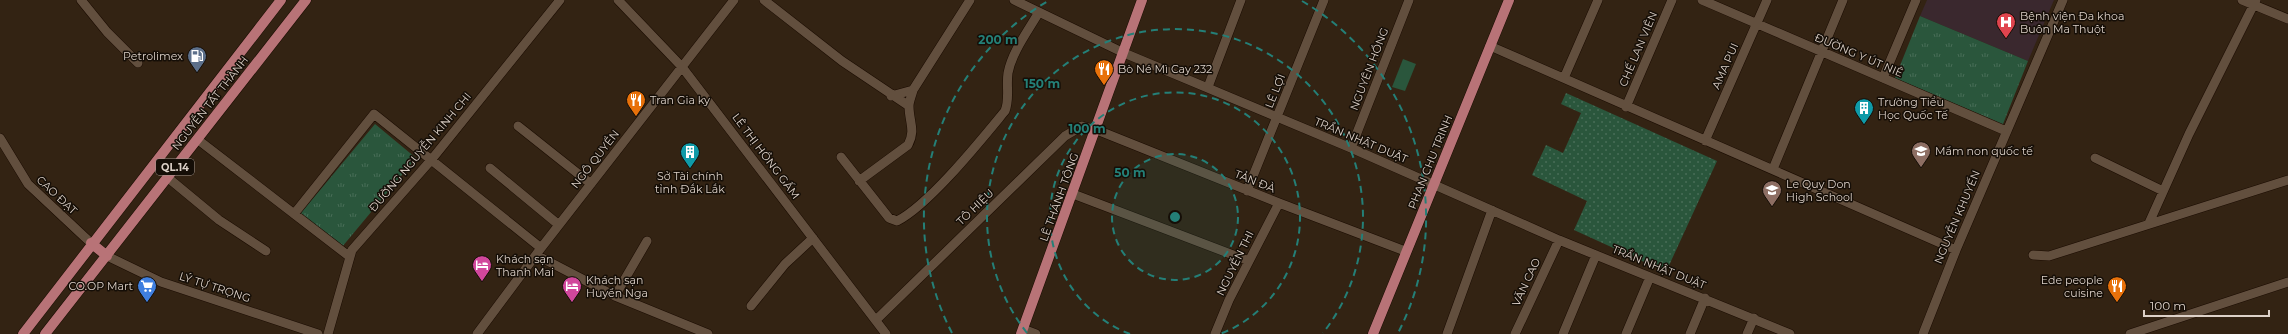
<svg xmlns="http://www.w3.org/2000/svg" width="2288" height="334" font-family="Montserrat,sans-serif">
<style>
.medical{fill:#3a282e}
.grass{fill:url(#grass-tufts)}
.garden{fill:url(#garden-dots)}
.pitch{fill:#2a563c}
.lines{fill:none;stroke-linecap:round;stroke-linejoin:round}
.minor-casing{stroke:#1a0b01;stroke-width:10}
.major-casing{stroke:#1a0b01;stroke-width:11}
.minor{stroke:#624f3e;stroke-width:9}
.major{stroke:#b87377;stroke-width:10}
.ring{fill:none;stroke:#247f77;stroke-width:2;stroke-dasharray:7 5}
.labels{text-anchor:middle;stroke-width:3;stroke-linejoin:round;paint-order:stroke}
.shield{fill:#150e07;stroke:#a1968e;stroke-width:1}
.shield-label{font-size:10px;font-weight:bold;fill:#ddd1c8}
.poi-label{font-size:11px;fill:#ddd1c8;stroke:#150e07;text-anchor:start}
.street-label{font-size:11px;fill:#ddd1c8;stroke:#150e07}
.centre{fill:#247f77;stroke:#150e07;stroke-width:2}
.ring-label{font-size:12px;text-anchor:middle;font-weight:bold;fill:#247f77;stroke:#150e07;stroke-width:3;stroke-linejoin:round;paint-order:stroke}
</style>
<defs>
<pattern id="grass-tufts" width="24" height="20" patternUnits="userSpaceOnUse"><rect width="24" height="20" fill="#2a563c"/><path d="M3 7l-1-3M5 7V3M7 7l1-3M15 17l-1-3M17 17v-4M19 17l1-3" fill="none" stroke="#486d57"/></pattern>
<pattern id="garden-dots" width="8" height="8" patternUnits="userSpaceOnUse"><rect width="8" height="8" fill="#2a563c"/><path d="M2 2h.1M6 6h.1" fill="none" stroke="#486d57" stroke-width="1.8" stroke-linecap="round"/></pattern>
</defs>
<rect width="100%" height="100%" fill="#332313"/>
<path class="medical" d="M1927,0H2054L2028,61L1920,16Z"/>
<path class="grass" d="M1920,16L2028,61L2003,124L1895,78Z
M375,124L416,158L342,247L301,213Z"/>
<path class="garden" d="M1566,93L1717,161L1666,272L1574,230L1587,201L1532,175L1546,145L1563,153L1581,113L1561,104Z"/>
<path class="pitch" d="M1403,59L1416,64L1405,91L1392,87Z"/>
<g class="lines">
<g class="minor-casing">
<path id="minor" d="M81,0L107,32L138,63
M618,0L682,67L886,334
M764,0L842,61L909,106
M1014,0L1124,53L1351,148L1559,240L1790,334
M1702,0L2006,131
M2242,0L2288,19
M1490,46L1956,250
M1564,78L1598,0
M1883,78L1916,0
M1208,87L1241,0
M891,96L913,90L970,0
M1626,107L1672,0
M518,126L591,184
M0,138L28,184L91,243
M197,139L350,257
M1705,141L1767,0
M1351,148L1409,0
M841,157L889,218L897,221C929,205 981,140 1005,111C1010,99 1006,86 1008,73C1012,52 1028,31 1039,12
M2095,158L2163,191
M490,168L559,225
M1773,169L1843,0
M167,177L219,220L266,251
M859,181L908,145C916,130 909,122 909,106C909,101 912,95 913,90
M1247,191L1324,0
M1073,194L1249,261
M294,214L374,114L541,248
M2149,223L2189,134L2256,0
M536,255L615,296L708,334
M2033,255L2049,256L2288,180
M107,256L161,282L318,334
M615,296L647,241
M751,306L785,264L813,238
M876,320L1065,136L1082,126L1097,130L1279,203L1405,251
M1023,329L1036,334
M328,334L352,250L432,159L560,0
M477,334L541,248L734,0
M1215,334L1229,300L1279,203
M1447,334L1492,210
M1515,334L1559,240
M1563,334L1596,255
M1626,334L1650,277
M1690,334L1705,298
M1747,334L1754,318
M1923,334L1956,250L2063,0
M2130,334L2288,282"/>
</g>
<g class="major-casing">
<path id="major" d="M91,243L107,256
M23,334L281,0
M45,334L306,0
M1021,334L1142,0
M1373,334L1509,0"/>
</g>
<use href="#minor" class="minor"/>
<use href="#major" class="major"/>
</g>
<circle cx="1175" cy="217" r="63" fill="#247f77" fill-opacity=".12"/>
<g class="ring">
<circle cx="1175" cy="217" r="63"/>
<path d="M1130 334A125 125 0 1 1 1220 334"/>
<path d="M1027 333A188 188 0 1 1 1323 333"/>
<path d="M952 333A251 251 0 0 1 1048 1M1302 1A251 251 0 0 1 1398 333"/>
</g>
<defs>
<g id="hospital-pin" transform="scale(1)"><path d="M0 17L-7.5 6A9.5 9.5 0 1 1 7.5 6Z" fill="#e0444e" stroke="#150e07"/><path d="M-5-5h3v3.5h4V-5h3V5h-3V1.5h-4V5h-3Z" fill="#fff"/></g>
<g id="fuel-pin" transform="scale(1)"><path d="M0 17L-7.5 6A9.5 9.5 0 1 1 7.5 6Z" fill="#5c6f8a" stroke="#150e07"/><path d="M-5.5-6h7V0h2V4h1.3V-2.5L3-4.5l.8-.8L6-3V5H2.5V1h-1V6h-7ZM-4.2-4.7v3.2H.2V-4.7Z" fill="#fff"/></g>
<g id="restaurant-pin" transform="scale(1)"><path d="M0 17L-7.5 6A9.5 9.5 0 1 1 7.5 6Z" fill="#e8710a" stroke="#150e07"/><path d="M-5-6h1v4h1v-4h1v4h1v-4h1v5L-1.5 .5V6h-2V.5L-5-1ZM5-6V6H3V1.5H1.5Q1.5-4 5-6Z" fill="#fff"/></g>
<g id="building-pin" transform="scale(1)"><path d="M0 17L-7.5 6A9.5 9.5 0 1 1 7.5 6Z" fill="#0f9aa8" stroke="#150e07"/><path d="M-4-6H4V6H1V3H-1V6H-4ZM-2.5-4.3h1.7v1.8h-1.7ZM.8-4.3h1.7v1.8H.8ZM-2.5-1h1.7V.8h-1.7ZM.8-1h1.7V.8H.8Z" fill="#fff"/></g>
<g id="school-pin" transform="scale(1)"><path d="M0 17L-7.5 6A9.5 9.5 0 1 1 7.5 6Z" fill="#8d6e63" stroke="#150e07"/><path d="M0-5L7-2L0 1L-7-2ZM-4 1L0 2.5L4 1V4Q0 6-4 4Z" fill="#fff"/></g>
<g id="hotel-pin" transform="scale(1)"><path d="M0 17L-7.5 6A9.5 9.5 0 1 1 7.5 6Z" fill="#d1479c" stroke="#150e07"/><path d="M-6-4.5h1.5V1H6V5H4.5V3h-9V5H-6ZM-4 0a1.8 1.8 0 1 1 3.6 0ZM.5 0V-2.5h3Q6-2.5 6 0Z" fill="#fff"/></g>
<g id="supermarket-pin" transform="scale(1)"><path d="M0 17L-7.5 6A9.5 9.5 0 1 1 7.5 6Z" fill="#3f7fe0" stroke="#150e07"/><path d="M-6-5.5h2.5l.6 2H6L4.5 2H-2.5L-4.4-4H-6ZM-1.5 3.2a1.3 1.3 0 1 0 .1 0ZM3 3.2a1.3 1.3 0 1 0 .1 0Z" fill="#fff"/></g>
</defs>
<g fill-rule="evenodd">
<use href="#hospital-pin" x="2006" y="22"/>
<use href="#fuel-pin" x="197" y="56"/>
<use href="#restaurant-pin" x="1104" y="69"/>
<use href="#restaurant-pin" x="636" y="100"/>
<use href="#building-pin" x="1864" y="108"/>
<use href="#school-pin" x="1921" y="151"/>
<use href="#building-pin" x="690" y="152"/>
<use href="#school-pin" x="1772" y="190"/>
<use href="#hotel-pin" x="482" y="265"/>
<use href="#supermarket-pin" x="147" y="286"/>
<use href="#hotel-pin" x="572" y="286"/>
<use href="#restaurant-pin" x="2117" y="286"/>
</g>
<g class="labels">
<rect class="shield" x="156" y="159" width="38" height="16" rx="3"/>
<g class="shield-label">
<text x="175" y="171">QL.14</text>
</g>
<g class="poi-label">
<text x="2020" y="20">Bệnh viện Đa khoa<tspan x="2020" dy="13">Buôn Ma Thuột</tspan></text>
<text x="183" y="60" text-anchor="end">Petrolimex</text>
<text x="1118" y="73">Bò Né Mì Cay 232</text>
<text x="650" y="104">Tran Gia ky</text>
<text x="1878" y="106">Trường Tiểu<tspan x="1878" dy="13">Học Quốc Tế</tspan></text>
<text x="1935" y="155">Mầm non quốc tế</text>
<text x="690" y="180" text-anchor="middle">Sở Tài chính<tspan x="690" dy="13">tỉnh Đắk Lắk</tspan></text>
<text x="1786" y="188">Le Quy Don<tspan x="1786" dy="13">High School</tspan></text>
<text x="496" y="263">Khách sạn<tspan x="496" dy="13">Thanh Mai</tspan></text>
<text x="586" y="284">Khách sạn<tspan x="586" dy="13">Huyền Nga</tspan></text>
<text x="2103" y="284" text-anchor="end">Ede people<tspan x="2103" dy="13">cuisine</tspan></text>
<text x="133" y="290" text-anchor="end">CO.OP Mart</text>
</g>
<g class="street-label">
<text transform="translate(1638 49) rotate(-67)" y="4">CHẾ LAN VIÊN</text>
<text transform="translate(1859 55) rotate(23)" y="4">ĐƯỜNG Y ÚT NIÊ</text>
<text transform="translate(1725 66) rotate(-66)" y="4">AMA PUI</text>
<text transform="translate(1369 69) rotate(-69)" y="4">NGUYÊN HỒNG</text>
<text transform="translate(1275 91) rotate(-68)" y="4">LÊ LỢI</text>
<text transform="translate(210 103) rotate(-52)" y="4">NGUYỄN TẤT THÀNH</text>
<text transform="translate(1361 140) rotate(23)" y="4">TRẦN NHẬT DUẬT</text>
<text transform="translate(420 152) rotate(-50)" y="4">ĐƯỜNG NGUYỄN KINH CHI</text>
<text transform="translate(766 156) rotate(53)" y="4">LÊ THỊ HỒNG GẤM</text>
<text transform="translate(595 159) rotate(-52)" y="4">NGÔ QUYỀN</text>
<text transform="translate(1430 162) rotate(-68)" y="4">PHAN CHU TRINH</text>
<text transform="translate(1255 181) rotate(22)" y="4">TẢN ĐÀ</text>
<text transform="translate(57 195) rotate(43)" y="4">CAO ĐẠT</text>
<text transform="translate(1059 197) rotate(-70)" y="4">LÊ THÁNH TÔNG</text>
<text transform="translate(975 207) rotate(-44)" y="4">TÔ HIỆU</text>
<text transform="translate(1957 217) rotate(-67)" y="4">NGUYỄN KHUYẾN</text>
<text transform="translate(1235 263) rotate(-64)" y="4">NGUYỄN THI</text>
<text transform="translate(1659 267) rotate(22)" y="4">TRẦN NHẬT DUẬT</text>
<text transform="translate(1526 282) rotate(-65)" y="4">VĂN CAO</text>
<text transform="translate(215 287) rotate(18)" y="4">LÝ TỰ TRỌNG</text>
</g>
</g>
<circle cx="1175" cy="217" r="6" class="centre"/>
<g class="ring-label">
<text x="998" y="44">200 m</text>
<text x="1042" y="88">150 m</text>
<text x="1087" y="133">100 m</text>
<text x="1130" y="177">50 m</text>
</g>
<path d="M2144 310v6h125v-6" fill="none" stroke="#ddd1c8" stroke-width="2"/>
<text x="2150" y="310" font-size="12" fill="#ddd1c8" stroke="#150e07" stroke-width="3" paint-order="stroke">100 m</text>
</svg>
